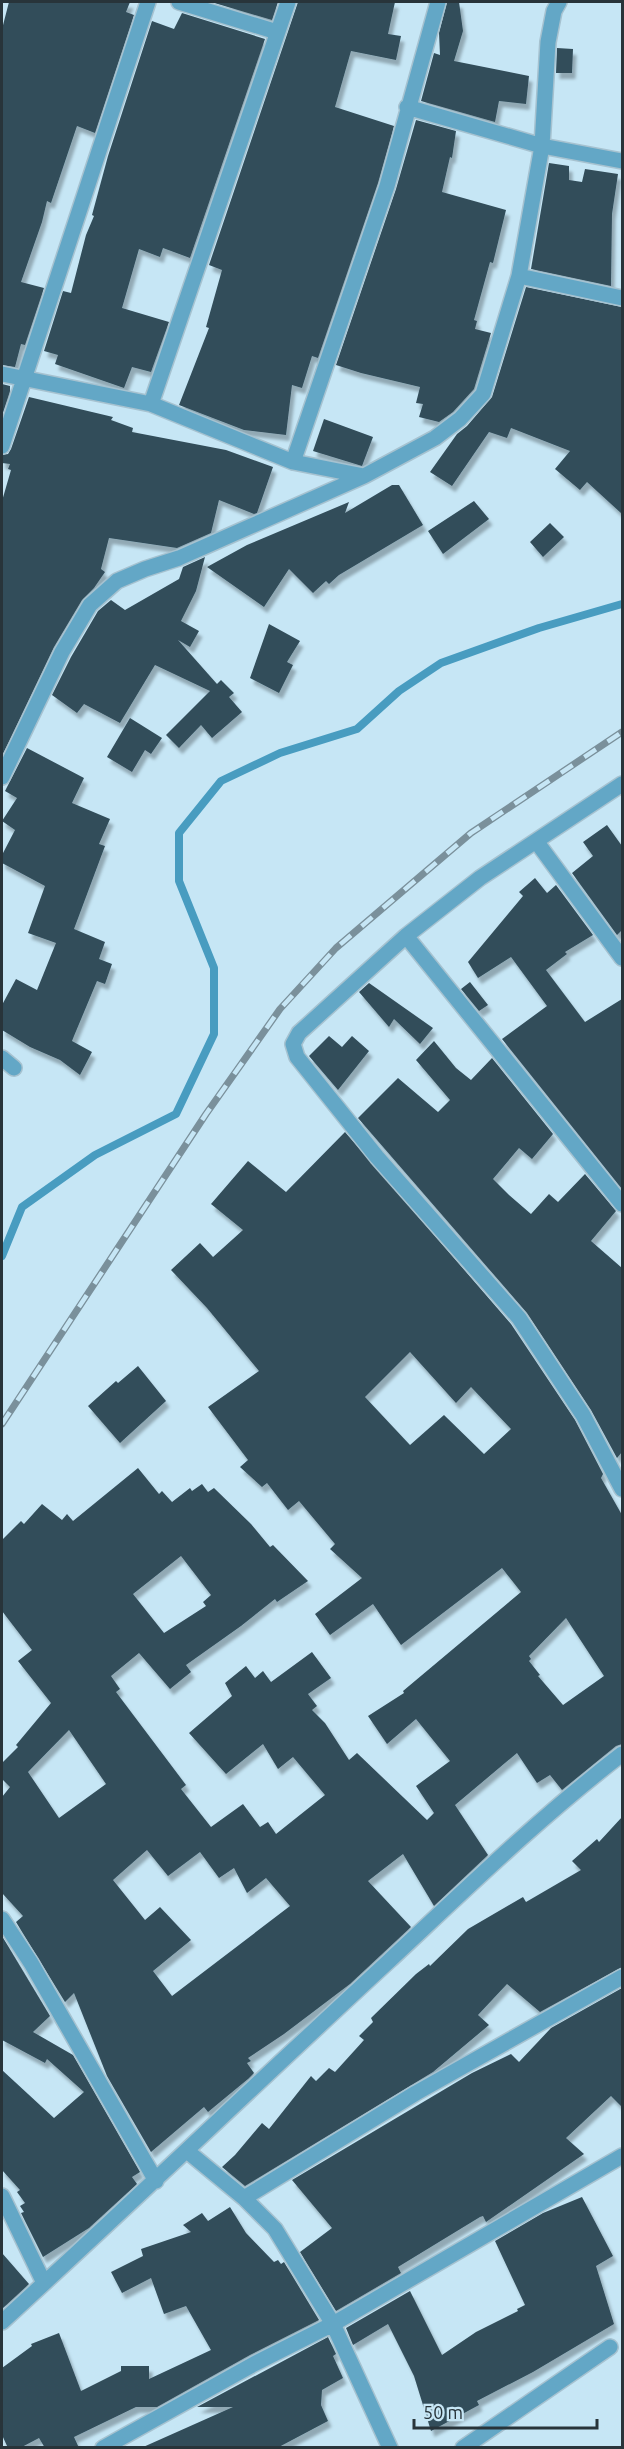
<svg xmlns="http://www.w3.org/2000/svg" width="624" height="2449" font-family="Ubuntu,sans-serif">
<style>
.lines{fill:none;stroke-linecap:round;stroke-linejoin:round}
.stream{stroke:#489cc0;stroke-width:8}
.building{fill:#324d5a;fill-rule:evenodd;filter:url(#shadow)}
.minor-casing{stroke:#a6c2d0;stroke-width:18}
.minor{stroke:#63a7c6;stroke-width:15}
.rail-casing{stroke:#7a909b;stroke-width:7}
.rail{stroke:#c6e6f5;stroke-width:4.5;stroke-dasharray:14;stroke-linecap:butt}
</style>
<defs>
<filter id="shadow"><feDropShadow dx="3.5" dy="6" stdDeviation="1.5" flood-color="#0004"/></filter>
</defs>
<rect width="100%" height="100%" fill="#c6e6f5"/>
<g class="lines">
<path class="stream" d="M2,1256L22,1207L95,1155L176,1114L214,1034V968L179,881V833L221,781L280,753L357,729L399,691L441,663L539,628L622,604"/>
</g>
<path class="building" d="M9,2H130L126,12L134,15L95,133L77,126L51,203L47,201L42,222L21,282L44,288L25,345L21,344L15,367L2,365V29Z
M211,2H278L272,20Z
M298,2H395L388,34L401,36L396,60L351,51L335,107L394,126L378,183L318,358L312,356L302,388L292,385L286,435L244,430L179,405L209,328L206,327L222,270L209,265Z
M447,2H459L463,31L454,61L529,76L526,104L499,101L495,122L421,101L434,53L440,55L439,33Z
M182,13L265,39L190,258L163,248L160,257L139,249L122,308L169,322L151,372L132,367L124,388L55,364L58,355L44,351L63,291L71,293L86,235L94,216L92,215L108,156L152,21L174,29Z
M557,48L573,49L572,73H556Z
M416,120L456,131L452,158L450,157L442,192L506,210L493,263L490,262L474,320L477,321L475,329L491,333L474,389L453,412L439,422L419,417L423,404L416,403L420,387L361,373L336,365L396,189Z
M549,163L569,166V180L582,182L585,169L618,174L612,214L611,286L531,269Z
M526,287L622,307V514L587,482L580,490L555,469L570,451L511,428L507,438L489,432L452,486L430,472L457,434L467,426L492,397Z
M2,384L10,386V391L2,416Z
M29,397L113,417L111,420L133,428L132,432L226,450L273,467L257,513L254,514L219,500L211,533L177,548L109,538L101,569L105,572L94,588L82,600L54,647L2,756V501L11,470L8,469L10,464L2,463V455L8,454L11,449Z
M324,419L373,437L362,466L313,451Z
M392,485H399L423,525L339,575L329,584L326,581L313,593L289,569L264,607L207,567L247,545L349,502L345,513Z
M474,501L489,519L443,554L428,531Z
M550,523L564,537L543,557L530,542Z
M205,557L196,591L181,621L199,631L190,647L178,640L217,684L221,680L234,693L229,697L242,712L212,738L201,725L179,748L166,735L210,691L155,665L120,723L84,704L77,713L52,695L71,657L98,611L111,600L125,610L179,579L183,567Z
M269,624L300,641L287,662L293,665L279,693L250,678Z
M130,718L162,738L151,754L145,750L132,772L107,757Z
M27,748L84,778L72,803L110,819L99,844L105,846L74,929L105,942L99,959L112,964L105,984L97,981L74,1036L72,1041L92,1052L80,1075L60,1060L30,1047L2,1030V1005L16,979L37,990L56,943L28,933L45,886L2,863V855L15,830L2,821L17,798L5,791Z
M607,825L622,846V930L617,935L572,873L593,856L583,842Z
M535,878L547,893L556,885L593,935L565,952L567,954L546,970L585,1022L622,999V1189L502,1039L547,1006L511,957L478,978L468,962L523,896L519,892Z
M470,982L488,1005L479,1011L461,989Z
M369,983L433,1028L420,1044L394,1019L389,1027L359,992Z
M329,1036L342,1047L352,1036L369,1051L338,1090L309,1056Z
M434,1041L456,1068L471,1080L492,1058L553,1134L532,1159L519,1148L493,1179L509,1195L531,1214L549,1194L558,1202L585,1174L616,1211L591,1241L622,1268V1452L617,1458L591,1410L527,1313L358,1118L398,1078L438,1112L450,1100L416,1060Z
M345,1132L511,1324L575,1420L603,1474L601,1478L622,1515V1744L616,1746L562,1790L550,1775L537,1783L517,1753L455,1805L488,1855L434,1906L403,1854L368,1881L411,1927L350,1984L284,2034L248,2058L251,2061L247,2063L254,2073L248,2079L208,2112L204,2107L151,2152L107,2076L74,1993L65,2002L16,1922L23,1916L2,1893V1797L10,1787L2,1779V1763L18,1747L16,1745L51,1703L18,1661L32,1650L2,1611V1540L21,1521L24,1524L42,1504L62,1520L67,1514L73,1521L138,1468L159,1494L162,1491L172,1502L190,1488L192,1491L202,1484L208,1492L214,1488L251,1524L270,1547L273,1545L308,1581L277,1602L275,1599L241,1626L186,1665L191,1672L170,1689L139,1653L111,1676L120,1689L116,1692L186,1785L181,1789L211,1827L243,1804L260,1827L268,1822L276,1834L325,1795L293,1757L278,1769L263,1744L226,1774L189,1733L232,1696L225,1683L246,1666L255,1678L263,1671L271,1682L312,1652L331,1678L308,1694L317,1706L312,1710L325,1723L349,1760L357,1753L427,1820L434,1813L416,1786L450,1761L416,1719L387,1744L368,1716L404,1693L403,1691L521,1592L502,1568L401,1645L373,1604L330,1635L315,1614L362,1578L330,1549L335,1544L299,1501L288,1510L267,1483L262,1487L240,1467L248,1460L208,1407L259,1371L207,1308L171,1270L200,1243L213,1257L243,1230L211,1204L248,1161L286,1192ZM410,1352L456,1403L471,1387L511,1429L484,1454L444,1415L410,1445L365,1397ZM181,1556L211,1595L203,1602L206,1606L164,1633L133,1594ZM566,1618L604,1676L563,1705L538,1676L540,1675L529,1661L531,1659L529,1656ZM69,1730L106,1784L59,1818L28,1772ZM147,1850L168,1876L200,1852L219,1878L234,1868L247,1893L266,1878L290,1906L172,1996L153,1971L191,1940L160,1907L145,1920L113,1880Z
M138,1366L166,1401L120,1443L88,1406L116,1381L118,1383Z
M622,1817V1967L540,2012L507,1984L478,2015L489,2025L433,2072L245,2186L222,2167L235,2155L262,2123L269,2129L311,2076L316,2081L329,2068L335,2072L364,2040L359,2036L373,2022L371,2018L416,1974L429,1964L430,1966L468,1929L523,1897L526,1902L581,1870L572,1861L597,1839L599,1842Z
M2,1936L50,2016L33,2032L73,2055L140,2172L132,2177L137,2184L89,2228L43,2257L21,2213L24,2212L20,2206L25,2203L17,2192L20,2190L2,2170V2070L54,2118L84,2092L47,2059L45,2063L2,2040Z
M622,1988V2107L611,2096L566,2138L584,2154L486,2222L483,2216L480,2217L398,2267L401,2273L336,2311L300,2252L332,2228L292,2180L472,2073L511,2054L519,2062L551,2028Z
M582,2197L613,2256L596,2266L614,2324L533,2372L477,2401L479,2405L431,2431L414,2376L388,2324L353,2345L346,2328L410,2291L442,2355L476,2332L518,2311L517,2309L525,2305L495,2241L543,2213Z
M230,2207L246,2233L274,2262L278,2260L281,2264L284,2262L319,2320L250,2355L157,2407H136L74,2437L79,2448H45L39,2438L20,2448H8L2,2435V2368L32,2346L31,2344L59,2333L81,2391L121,2371V2366H149V2379L211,2350L186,2306L164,2314L151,2278L122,2293L111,2272L143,2256L141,2249L191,2232L183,2225L202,2213L208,2221Z
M2,2253L29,2284L2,2309Z
M328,2337L336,2354L333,2356L343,2378L322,2390L321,2405L328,2421L277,2448H141L233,2407H197Z"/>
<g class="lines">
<g class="minor-casing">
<path id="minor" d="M179,2L277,32
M407,107L542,146L622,161
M519,276L622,298
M2,374L151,404L293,462L364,476L435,438L460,419L483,394L519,276L542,146L548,42L554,11L559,2
M151,404L288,2
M2,446L148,2
M293,462L387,186L438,2
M2,777L62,652L90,605L117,581L145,569L179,558L364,476
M622,784L480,878L406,936L299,1033L293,1044L297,1057L377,1157L519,1318L583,1415L622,1489
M536,841L622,958
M406,936L622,1204
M2,1058L14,1068
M2,1919L31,1963L156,2181
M187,2151L244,2198L275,2229L333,2324L390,2448
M2,2196L44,2283
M244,2198L416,2093L622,1977
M2,2322C132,2203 259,2081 389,1961C465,1890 540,1817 622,1754
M103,2448L254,2364L333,2324L622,2156
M463,2448L610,2347"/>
</g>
<use href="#minor" class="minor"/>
<g class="rail-casing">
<path id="rail" d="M2,1424L206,1114L280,1009L336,948L471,833L622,732"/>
</g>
<use href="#rail" class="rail"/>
</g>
<rect width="624" height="2449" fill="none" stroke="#28343a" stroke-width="6"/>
<path d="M414 2419v9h183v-9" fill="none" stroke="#28343a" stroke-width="3"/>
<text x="423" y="2419" font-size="18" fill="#28343a" stroke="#c6e6f5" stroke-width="4.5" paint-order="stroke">50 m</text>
</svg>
